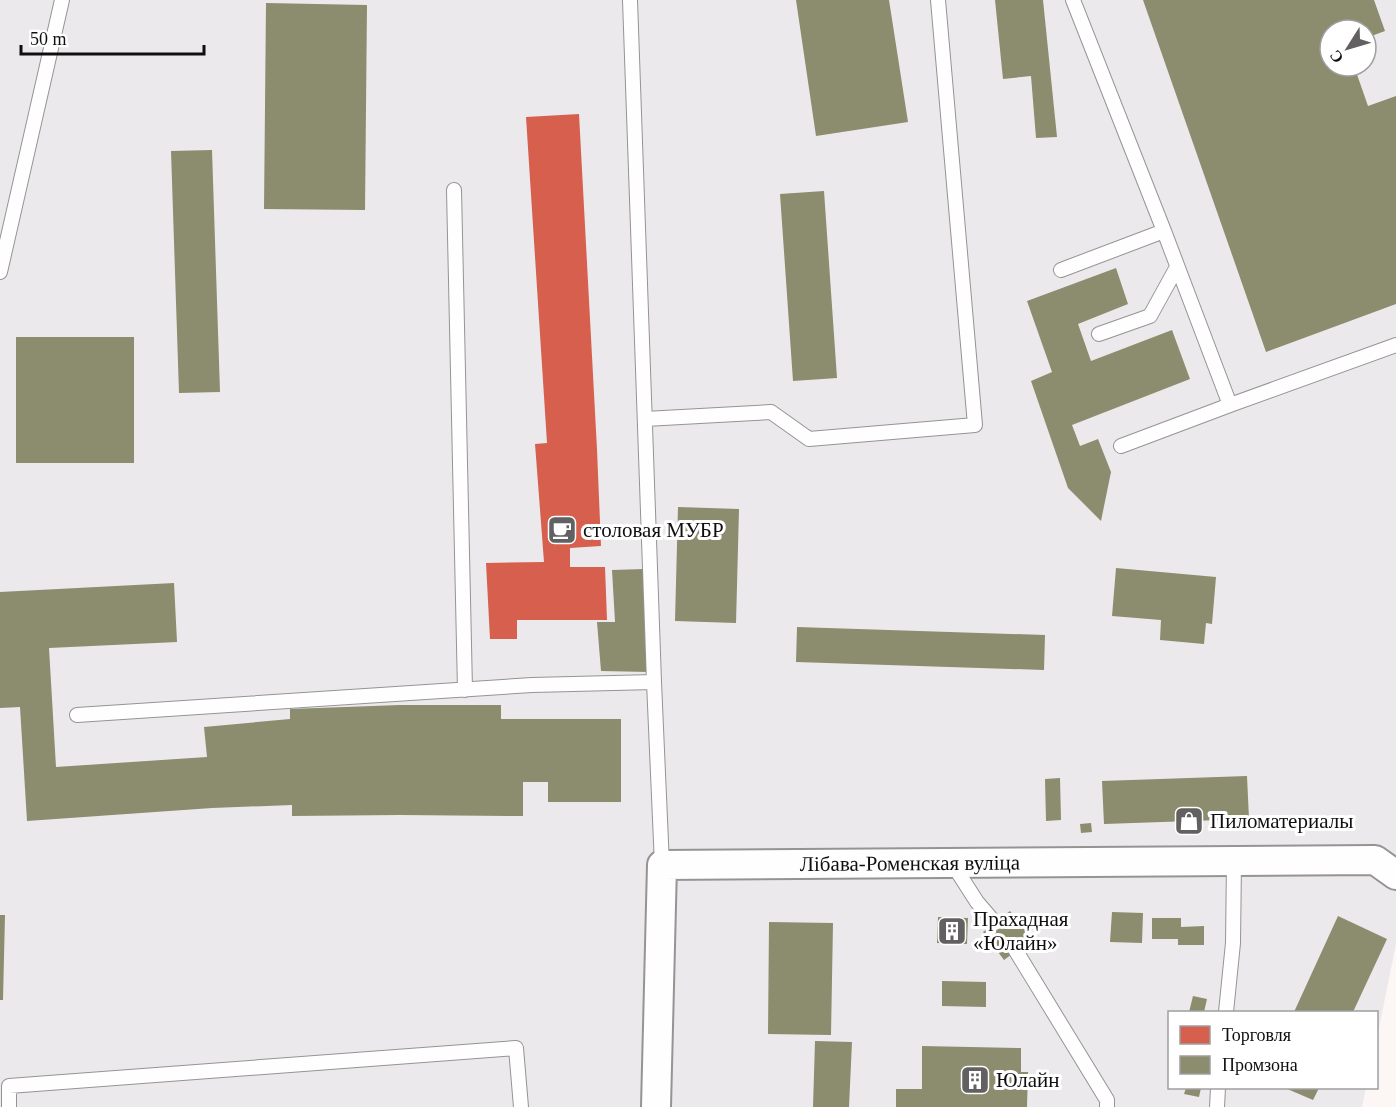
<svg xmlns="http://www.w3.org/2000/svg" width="1396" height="1107" font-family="Georgia,serif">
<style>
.industrial{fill:#ece9ec;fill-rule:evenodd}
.shops{fill:#d6604d}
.industry{fill:#8c8c6e}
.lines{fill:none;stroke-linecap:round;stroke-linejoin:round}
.service-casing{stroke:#969393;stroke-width:16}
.minor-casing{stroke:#969393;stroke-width:32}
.service{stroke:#fffefe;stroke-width:14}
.minor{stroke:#fffefe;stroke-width:28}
.labels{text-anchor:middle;stroke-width:6;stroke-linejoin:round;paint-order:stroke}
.poi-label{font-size:21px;fill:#0f0f0f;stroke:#fff;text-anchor:start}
.street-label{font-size:21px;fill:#0f0f0f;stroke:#fff}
</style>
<rect width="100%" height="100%" fill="#fcf7f5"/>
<path class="industrial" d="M0,0H1396V944L1377,1038L1376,1012H1170V1088H1366L1362,1107H0ZM1330,30H1366V66H1330Z"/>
<path class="shops" d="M579,114L597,449L601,546L570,548V567H605L607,620H517V639H490L486,563L544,562L535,444L547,443L526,117Z"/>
<path class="industry" d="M796,0H889L908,122L816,136Z
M995,0H1043L1057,137L1036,138L1031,76L1003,79Z
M1143,0H1374L1385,31L1366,38V30H1330V66H1354L1368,106L1396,96V304L1266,352Z
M266,3L367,5L365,210L264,209Z
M212,150L220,392L179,393L171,151Z
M824,191L837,378L793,381L780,194Z
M1116,268L1128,304L1078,324L1091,361L1172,330L1190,379L1072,425L1080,446L1098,439L1111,472L1101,521L1068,488L1031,381L1052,372L1027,301Z
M16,337H134V463H16Z
M678,507L739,509L736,623L675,621Z
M1116,568L1216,577L1212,624L1206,623L1204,644L1160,640L1161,620L1112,616Z
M644,569L649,672L601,671L597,622H615L612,570Z
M174,583L177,642L49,648L56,767L207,757L204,727L290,719V709L400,705H501V719H621V802H548V782H523V816L400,815L292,816V805L212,808L27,821L20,707L0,708V592Z
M797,627L1045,635L1044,670L796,662Z
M1247,776L1249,819L1104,824L1102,781Z
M1060,778L1061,820L1046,821L1045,779Z
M1091,823L1092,832L1081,833L1080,824Z
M1010,911L1032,939L1004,960L983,932Z
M1112,912L1143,913L1142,943L1110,942Z
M0,915H5L3,1000H0Z
M1338,916L1387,939L1353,1012H1294Z
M938,917L968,918L967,944L937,943Z
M1152,918H1181V927L1204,926V945H1178V939H1152Z
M769,922L833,923L831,1035L768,1034Z
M942,981L986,982V1007L942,1006Z
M1193,996L1207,999L1204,1012H1189Z
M815,1041L852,1042L849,1107H813Z
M922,1046L1021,1048V1072H1028L1027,1107H896V1089H922Z
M1186,1088H1201L1199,1097L1184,1094Z
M1285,1088H1319L1313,1100Z"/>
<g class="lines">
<g class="service-casing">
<path id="service" d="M630,0L654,682
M1073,0L1164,231L1230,405L1396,345
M454,190L465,690
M1061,270L1164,231
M0,272L62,0
M1099,334L1150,316L1177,267
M645,419L771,412L809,439L975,425L938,0
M1121,446L1230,405
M77,715L532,685L654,682L662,865
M952,863L977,902L995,923
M1016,951L1107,1100V1107
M1226,1012L1233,943L1234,861
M9,1107V1086L516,1048L521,1107
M1217,1107L1218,1088"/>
</g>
<g class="minor-casing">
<g id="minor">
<path id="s1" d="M656,1107L662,865L1375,860L1396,875"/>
</g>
</g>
<use href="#service" class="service"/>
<use href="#minor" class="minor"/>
</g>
<defs>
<g id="cafe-square" transform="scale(1.5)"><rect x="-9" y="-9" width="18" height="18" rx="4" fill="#626060" stroke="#fff"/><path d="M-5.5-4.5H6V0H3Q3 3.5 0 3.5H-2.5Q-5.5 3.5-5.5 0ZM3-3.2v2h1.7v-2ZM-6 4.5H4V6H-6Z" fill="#fff"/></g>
<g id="shop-square" transform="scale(1.5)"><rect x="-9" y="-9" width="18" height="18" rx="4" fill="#626060" stroke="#fff"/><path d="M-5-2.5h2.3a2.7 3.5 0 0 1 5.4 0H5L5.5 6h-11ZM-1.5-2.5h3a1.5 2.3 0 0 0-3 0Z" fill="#fff"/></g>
<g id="building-square" transform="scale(1.5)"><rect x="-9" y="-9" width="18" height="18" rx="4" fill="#626060" stroke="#fff"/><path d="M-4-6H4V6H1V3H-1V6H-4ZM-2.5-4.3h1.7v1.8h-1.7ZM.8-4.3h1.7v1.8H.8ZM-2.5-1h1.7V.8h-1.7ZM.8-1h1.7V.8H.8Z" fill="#fff"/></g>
</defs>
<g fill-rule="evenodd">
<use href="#cafe-square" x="562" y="530"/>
<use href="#shop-square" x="1189" y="821"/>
<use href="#building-square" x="952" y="931"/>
<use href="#building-square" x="975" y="1080"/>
</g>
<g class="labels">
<g class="poi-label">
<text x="583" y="537">столовая МУБР</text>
<text x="1210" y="828">Пиломатериалы</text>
<text x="973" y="926">Прахадная<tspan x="973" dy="24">«Юлайн»</tspan></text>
<text x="996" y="1087">Юлайн</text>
</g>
<g class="street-label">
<text dy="7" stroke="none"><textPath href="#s1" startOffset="490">Лібава-Роменская вуліца</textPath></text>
</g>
</g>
<rect x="1168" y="1011" width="210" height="78" fill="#ffffff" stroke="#9f9f9f" stroke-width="1.5"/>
<rect x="1180" y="1026" width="30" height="18" fill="#d6604d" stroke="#9f9f9f" stroke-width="1.5"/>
<text x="1222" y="1041" font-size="18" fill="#0f0f0f">Торговля</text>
<rect x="1180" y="1056" width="30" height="18" fill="#8c8c6e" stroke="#9f9f9f" stroke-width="1.5"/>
<text x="1222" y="1071" font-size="18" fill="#0f0f0f">Промзона</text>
<g transform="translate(1348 48) rotate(233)"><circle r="28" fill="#ffffff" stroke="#9f9f9f" stroke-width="1.5"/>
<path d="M0-4.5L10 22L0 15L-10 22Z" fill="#626060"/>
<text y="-9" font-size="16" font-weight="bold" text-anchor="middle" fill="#0f0f0f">С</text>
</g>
<path d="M21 45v9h183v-9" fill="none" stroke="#0f0f0f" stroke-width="3"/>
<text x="30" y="45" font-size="18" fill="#0f0f0f" stroke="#ffffff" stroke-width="4.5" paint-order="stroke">50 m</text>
</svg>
